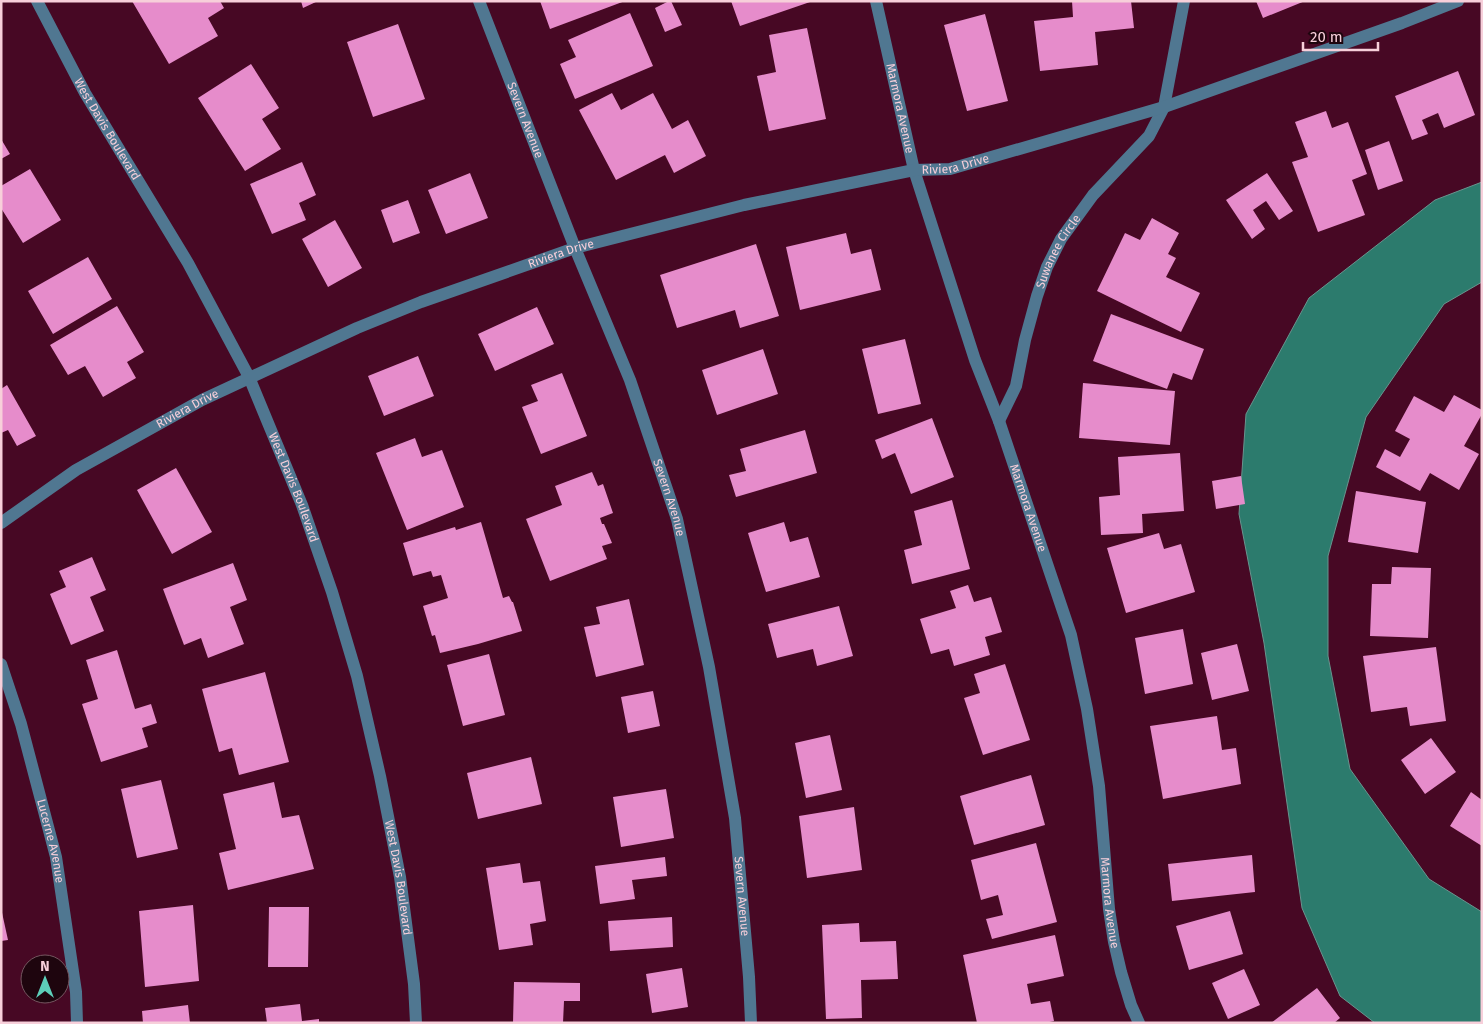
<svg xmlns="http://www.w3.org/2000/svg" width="1483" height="1024" font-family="'Fira Sans',sans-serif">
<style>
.water{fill:#2c7b6d;stroke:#69948e}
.building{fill:#e68ccb}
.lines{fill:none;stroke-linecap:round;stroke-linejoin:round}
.minor{stroke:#507791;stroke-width:12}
.labels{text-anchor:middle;stroke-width:5;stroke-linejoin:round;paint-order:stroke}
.street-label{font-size:12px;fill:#f7cfda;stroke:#1e050e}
</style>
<rect width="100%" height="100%" fill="#470824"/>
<path class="water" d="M1482,182V282L1444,304L1366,417L1328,556V656L1350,769L1429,879L1482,912V1023H1375L1340,996L1302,908L1264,643L1239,514L1246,414L1309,298L1435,200Z"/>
<path class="building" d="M132,1H220L224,8L208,18L218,36L169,64Z
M301,1H318L303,8Z
M540,1H625L550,29Z
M669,1H671L682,25L665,32L655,8Z
M731,1H810V2L740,26Z
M1072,1H1131L1134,28L1095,32L1098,65L1040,71L1034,21L1073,17Z
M1256,1H1305L1263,18Z
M630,13L653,66L575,99L560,64L576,57L568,40Z
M985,14L1008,101L967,111L944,25Z
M398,24L425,99L373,117L347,42Z
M807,28L826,119L769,131L757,76L776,72L769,35Z
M251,64L279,108L262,119L281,149L245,171L198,98Z
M1458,71L1475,115L1444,128L1438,113L1422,120L1428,134L1412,140L1395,96Z
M612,93L621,110L653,93L672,129L688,120L706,156L674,173L665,155L616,180L579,110Z
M1326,111L1332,128L1348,122L1367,174L1352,180L1365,215L1318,232L1292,162L1308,157L1295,122Z
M1,139L10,154L1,159Z
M1389,141L1403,181L1378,190L1365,150Z
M302,162L316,195L299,203L306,220L272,234L250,184Z
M30,169L61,220L23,243L1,208V186Z
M470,173L488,218L446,234L428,190Z
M1267,173L1293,211L1279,220L1266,201L1253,210L1265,229L1252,239L1226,200Z
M408,200L420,233L393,243L381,210Z
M1152,218L1179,233L1168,254L1176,258L1166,277L1200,293L1181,332L1097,291L1125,233L1140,240Z
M335,220L362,268L328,287L302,239Z
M846,233L851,254L871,249L881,290L800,310L786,247Z
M756,244L779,316L740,328L735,310L677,328L660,275Z
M88,257L112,299L53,334L28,291Z
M117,306L144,352L127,362L136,378L103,397L85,366L68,375L50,345Z
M537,307L554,344L495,371L478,334Z
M1111,314L1204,349L1192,380L1173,373L1167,389L1093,361Z
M905,339L921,404L878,414L862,349Z
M763,349L778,394L717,415L702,370Z
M418,356L434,396L384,416L368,376Z
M562,373L587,436L541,454L522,407L538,401L531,385Z
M1083,383L1175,391L1170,445L1079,438Z
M7,385L36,436L17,446L8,430L1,433V389Z
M1454,395L1482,410V414L1464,446L1479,454L1459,490L1430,473L1420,491L1376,467L1385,449L1400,457L1410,439L1395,431L1414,396L1444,412Z
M932,418L954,477L911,494L895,453L882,459L875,440Z
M805,430L817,473L736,497L729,475L746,471L740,449Z
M415,438L422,457L442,450L464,507L407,530L376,453Z
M1180,453L1184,511L1142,514L1143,533L1101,535L1099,497L1120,495L1118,457Z
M176,468L212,532L172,554L137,490Z
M592,472L598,486L603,484L613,513L600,518L602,524H604L612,543L602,546L607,559L550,581L526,519L562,505L555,486Z
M1241,476L1245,504L1216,509L1212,481Z
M1356,491L1426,502L1418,553L1348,542Z
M952,500L970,569L912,584L904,550L922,545L914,511Z
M481,522L503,598L509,596L512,602H513L522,631L478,644L440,653L435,635L432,636L423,606L448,598L441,575L433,577L431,571L413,576L403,543L455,527L456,530Z
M784,522L790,542L808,537L820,577L766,592L748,533Z
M1159,533L1164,549L1181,544L1195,592L1126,613L1107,548Z
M92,557L106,590L90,597L104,631L71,645L50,594L66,587L59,571Z
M233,563L247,600L230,607L244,644L208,658L201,638L184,645L163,589Z
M1392,567L1431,568L1428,638L1370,636L1372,584H1391Z
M968,585L974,602L991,597L1002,632L985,637L990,655L954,666L949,649L931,654L920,619L956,608L950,591Z
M629,599L644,665L596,677L584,627L600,624L596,607Z
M839,606L853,656L817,666L813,649L777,658L768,624Z
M1183,629L1193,684L1145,694L1135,638Z
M1237,644L1249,691L1212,700L1201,653Z
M1436,647L1446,721L1410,726L1407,707L1371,712L1363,656Z
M117,650L135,709L151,704L157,723L142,728L148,747L101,762L82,704L98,699L86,660Z
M489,654L505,715L463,726L447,665Z
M1005,664L1030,740L983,755L964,698L980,693L974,674Z
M265,672L289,762L239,775L232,748L219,752L202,689Z
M653,691L660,726L628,733L621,697Z
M1217,716L1222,750L1236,748L1241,784L1163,799L1150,726Z
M830,735L842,790L806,798L795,743Z
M1431,738L1456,772L1425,794L1401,760Z
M531,757L542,804L478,819L467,773Z
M1031,775L1045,825L974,845L960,796Z
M161,780L178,849L137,858L121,789Z
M274,782L282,818L299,815L314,869L228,890L219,853L236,849L223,794Z
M666,789L674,838L621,847L613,797Z
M1471,792L1482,800V846L1450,826Z
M854,807L862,870L807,878L799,816Z
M1036,843L1057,922L992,939L986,919L1003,915L998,895L981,900L971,860Z
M1252,855L1255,892L1172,901L1168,864Z
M665,857L667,876L632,880L635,899L600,904L595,866Z
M520,863L523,883L540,881L546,921L530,924L533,945L499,950L486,868Z
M193,905L199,981L145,987L139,911Z
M269,907H309L308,967H268Z
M1,908L8,940L1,941Z
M1230,911L1243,954L1189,970L1176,926Z
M672,917L673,947L610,951L608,921Z
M859,923L860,942L896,941L898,979L861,980L862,1018L826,1019L822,925Z
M1055,935L1064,976L1027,984L1031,1004L1050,1001L1054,1021L1045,1023H977L963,955Z
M682,968L688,1007L652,1013L646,974Z
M1244,969L1260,1005L1228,1019L1212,983Z
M514,982L580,983V1001H564L563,1023H513Z
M1317,988L1340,1018L1334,1023H1271Z
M300,1004L302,1021L319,1019V1023H267L265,1008Z
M188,1005L190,1023H143L142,1011Z"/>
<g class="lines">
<g class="minor">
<path id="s1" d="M37,1L85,93L188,263L249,377L302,505L332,592L357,676L380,776L400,877L414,984L416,1023"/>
<path id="s2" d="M479,1L575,248L630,380L677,519L709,667L735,818L749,977L751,1023"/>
<path id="s3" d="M876,1L914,170L975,360L999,421L1071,635L1087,709L1099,786L1109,909L1114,942L1121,972L1131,1005L1139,1023"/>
<path id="s4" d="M999,421L1016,386L1025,340L1037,296L1047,267L1061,239L1093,195L1149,136L1164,107L1184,1"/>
<path id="s5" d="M1,523L76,470L202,400L357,328L421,302L575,248L744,205L914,170L950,169L1164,107L1402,23L1458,1"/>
<path id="s6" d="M1,664L21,724L56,857L76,992L77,1023"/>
</g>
</g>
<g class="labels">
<g class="street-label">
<text dy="4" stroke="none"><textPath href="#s3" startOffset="110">Marmora Avenue</textPath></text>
<text dy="4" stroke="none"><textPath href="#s2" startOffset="128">Severn Avenue</textPath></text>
<text dy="4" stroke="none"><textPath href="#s1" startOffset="146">West Davis Boulevard</textPath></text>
<text dy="4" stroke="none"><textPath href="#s5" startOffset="1029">Riviera Drive</textPath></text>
<text dy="4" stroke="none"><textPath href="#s4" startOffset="181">Suwanee Circle</textPath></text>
<text dy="4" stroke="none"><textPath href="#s5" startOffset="624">Riviera Drive</textPath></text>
<text dy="4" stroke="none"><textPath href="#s5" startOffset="219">Riviera Drive</textPath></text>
<text dy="4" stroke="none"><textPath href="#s1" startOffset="551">West Davis Boulevard</textPath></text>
<text dy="4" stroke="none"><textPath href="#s2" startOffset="532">Severn Avenue</textPath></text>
<text dy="4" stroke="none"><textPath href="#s3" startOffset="530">Marmora Avenue</textPath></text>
<text dy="4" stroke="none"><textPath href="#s6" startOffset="184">Lucerne Avenue</textPath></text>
<text dy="4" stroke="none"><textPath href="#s1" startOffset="956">West Davis Boulevard</textPath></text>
<text dy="4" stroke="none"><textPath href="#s2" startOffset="938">Severn Avenue</textPath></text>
<text dy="4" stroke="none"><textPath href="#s3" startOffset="935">Marmora Avenue</textPath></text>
</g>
</g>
<rect width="1483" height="1024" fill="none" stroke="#f7cfda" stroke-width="5"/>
<g transform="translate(45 979)"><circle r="24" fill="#1e050e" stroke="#755660"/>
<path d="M0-4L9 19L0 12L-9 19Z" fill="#5dceb9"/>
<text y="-8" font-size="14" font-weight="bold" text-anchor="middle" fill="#f7cfda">N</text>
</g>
<path d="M1303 42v8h75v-8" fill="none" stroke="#f7cfda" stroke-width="2.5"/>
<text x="1310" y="42" font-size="15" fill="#f7cfda" stroke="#1e050e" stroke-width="4" paint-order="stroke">20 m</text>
</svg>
